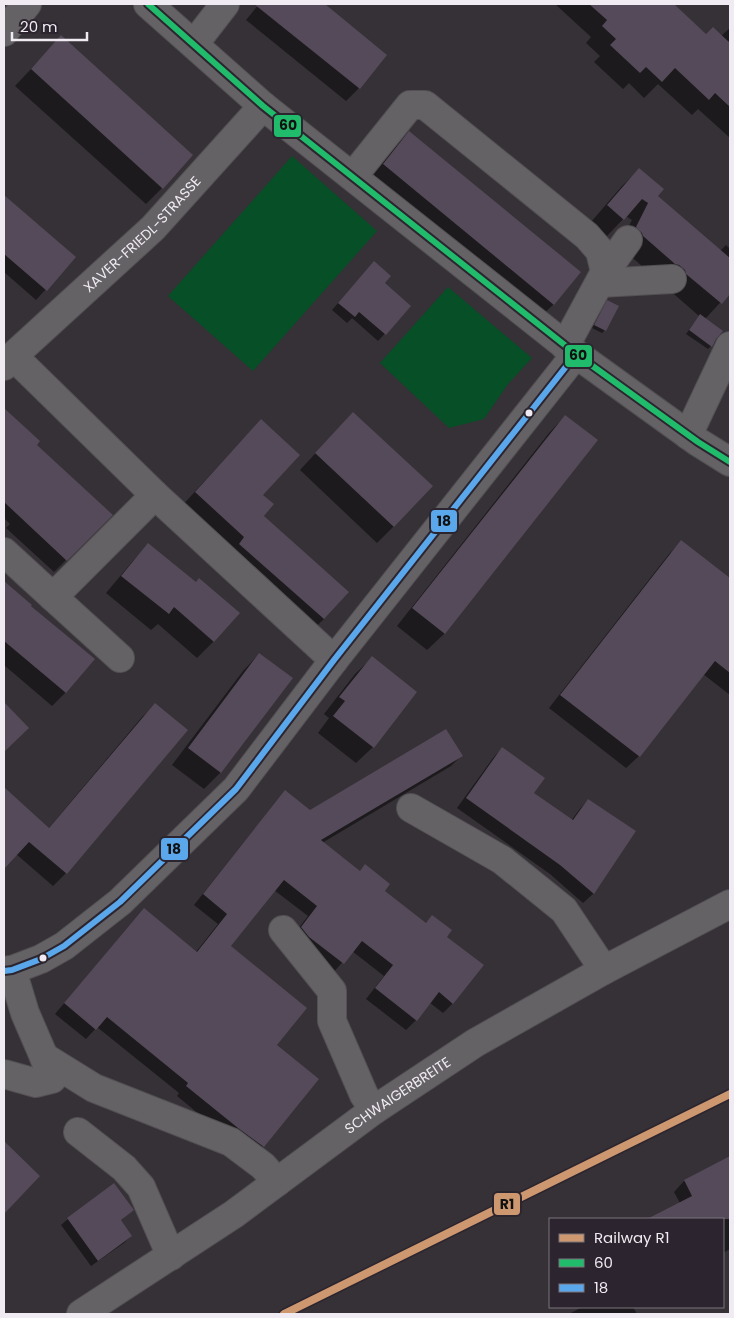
<svg xmlns="http://www.w3.org/2000/svg" width="734" height="1318" font-family="Poppins,sans-serif">
<style>
.green{fill:#074f26}
.shadow{fill:#0007}
.building{fill:#554a59}
.lines{fill:none;stroke-linecap:round;stroke-linejoin:round}
.minor-casing{stroke:#535054;stroke-width:30}
.minor{stroke:#656266;stroke-width:28}
.bus-1-casing{stroke:#2c252f;stroke-width:10}
.bus-2-casing{stroke:#2c252f;stroke-width:10}
.bus-1{stroke:#20bc6c;stroke-width:6}
.bus-2{stroke:#5aa8eb;stroke-width:6}
.rail-1-casing{stroke:#2c252f;stroke-width:11}
.rail-1{stroke:#cd976f;stroke-width:8}
.bus-dot{fill:#f0ebf2;stroke:#2c252f;stroke-width:2}
.labels{text-anchor:middle;stroke-width:5;stroke-linejoin:round;paint-order:stroke}
.street-label{font-size:14px;fill:#f0ebf2;stroke:#2c252f}
.line-badge{stroke:#2c252f;stroke-width:2}
.pale-badge-label{font-size:14px;text-anchor:middle;font-weight:bold;fill:#111}
</style>
<rect width="100%" height="100%" fill="#353136"/>
<path class="green" d="M292,156L377,231L253,371L168,296Z
M448,287L532,358L508,384L484,419L449,428L380,363Z"/>
<path class="shadow" d="M259,4H323L386,55L359,88L346,101L246,20Z
M555,4H672L706,36H721L730,28V136L729,137L698,109L692,115L658,84L644,98L629,83L623,89L594,62L600,56L586,43L591,37Z
M61,37L162,188L146,204L15,86Z
M409,132L554,304L537,320L367,181L393,149Z
M639,170L656,196L720,251L726,245L730,249V292L705,319L711,346L708,349L686,334L699,316L627,253L620,244L632,220L626,216L607,236L591,222L622,186Z
M4,197L75,257L36,300L4,272Z
M367,270L410,306L378,341L352,318L347,323L332,310Z
M605,305V330L602,333L592,328Z
M4,409L39,441L36,445L111,515L54,572L6,528L10,524L4,518Z
M565,416L596,441L444,634L427,650L397,626L549,433Z
M337,430L394,526L377,543L300,470Z
M245,437L262,495V516L324,619L307,635L179,509Z
M681,542L730,580V695L703,674L639,756L626,768L549,708L669,554Z
M148,545L195,583L238,613L213,642L197,658L158,624L151,630L106,593L132,562Z
M4,583L93,659L65,693L52,706L4,665Z
M259,654L221,772L204,789L172,765L243,671Z
M372,658L373,747L356,763L318,733L329,718L324,714L355,674Z
M155,705L66,873L53,886L16,854L4,867V800L10,794L48,829L142,717Z
M502,748L533,793L571,821L579,810L588,800L635,831L593,894L583,903L550,874L457,808L493,758Z
M461,756L451,766L322,843L425,924L433,916L446,937L453,1003L443,1013L429,1002L416,1020L406,1030L366,999L384,976L352,951L333,973L291,938L308,916L274,890L229,946L275,1046L317,1080L263,1146L253,1156L228,1138L177,1096L179,1093L97,1027L86,1039L55,1014L135,919L196,952L218,924L194,905L276,802L285,792L310,811Z
M10,1149L38,1176L4,1212V1155Z
M730,1157V1249L723,1253V1219H650L680,1203L674,1192L684,1181Z
M132,1210L120,1221L131,1236L124,1243L91,1266L61,1225L68,1219Z
M582,1307H633L637,1314H569Z"/>
<path class="building" d="M254,4H325L387,55L360,89Z
M589,4H674L706,34L713,27L730,43V107L715,93L709,100L675,68L662,82L646,67L640,73L610,45L616,39L602,26L607,20Z
M61,35L193,155L163,189L31,69Z
M409,131L581,272L554,305L383,164Z
M639,168L664,189L658,196L730,258V294L722,304L686,274L685,270L679,265L675,264L643,236L642,233L636,227L648,203L642,199L624,220L607,205Z
M4,195L76,257L47,291L4,254Z
M374,261L391,276L385,283L411,306L386,335L359,312L355,317L338,303Z
M607,300L619,306L606,331L594,325Z
M700,314L723,331L716,339L712,347L689,330Z
M4,408L40,441L37,445L113,515L67,561L4,502Z
M353,412L433,486L394,527L315,453Z
M565,415L598,440L445,634L412,608Z
M261,419L300,455L263,495L274,504L264,516L349,592L324,619L239,544L244,537L195,492Z
M681,540L730,578V673L715,661L640,757L560,695Z
M148,543L196,582L199,578L240,613L214,642L174,607L169,614L121,576Z
M4,581L32,605L31,606L95,659L66,693L4,641Z
M259,653L293,678L221,773L188,748Z
M372,656L417,692L374,748L333,716L345,701L339,697Z
M4,702L29,728L4,752Z
M155,703L188,730L67,874L29,842L4,869V787L49,828Z
M446,729L463,756L321,840L360,871L365,864L390,884L385,891L426,923L432,915L452,930L447,937L484,965L453,1004L439,992L417,1021L375,988L393,965L362,941L344,964L309,937L301,927L317,906L284,880L231,946L307,1008L277,1045L319,1079L264,1147L238,1128L186,1086L188,1083L107,1017L96,1030L64,1003L144,908L197,952L227,914L203,894L285,790L310,810Z
M502,747L545,778L534,793L573,820L588,799L636,831L594,894L560,865L466,798Z
M4,1141L40,1176L4,1214Z
M730,1156V1219H647L692,1196L684,1180Z
M114,1183L134,1210L121,1220L132,1236L98,1261L67,1218Z"/>
<g class="lines">
<g class="minor-casing">
<g id="minor">
<path d="M148,4L263,106L576,354L698,442L730,462"/>
<path d="M4,32L27,4"/>
<path d="M194,44L225,4"/>
<path d="M353,176L410,105H425L587,236L600,251L605,272L565,346"/>
<path d="M605,272L628,240"/>
<path d="M600,283L672,279"/>
<path id="s1" d="M4,366L13,356L153,228L263,106"/>
<path d="M688,435L730,346"/>
<path d="M155,495L334,660"/>
<path d="M4,552L53,597L155,495L13,356"/>
<path d="M53,597L120,658"/>
<path d="M411,808L502,860L564,910L604,970"/>
<path d="M283,930L332,991V1021L364,1095L374,1110"/>
<path d="M4,971L12,970L41,959L64,946L120,902L236,789L334,660L576,354"/>
<path d="M44,1057L94,1088L231,1142L263,1166L277,1182"/>
<path d="M4,1074L36,1083L52,1079L44,1057L25,1013L12,970"/>
<path d="M78,1132L124,1168L141,1187L171,1256"/>
<path id="s2" d="M81,1314L234,1214L374,1110L475,1043L604,970L730,904"/>
</g>
</g>
<use href="#minor" class="minor"/>
<g class="bus-1-casing">
<path id="bus-1" d="M148,4L263,106L576,354L698,442L730,462"/>
</g>
<g class="bus-2-casing">
<path id="bus-2" d="M4,971L12,970L41,959L64,946L120,902L236,789L334,660L576,354"/>
</g>
<use href="#bus-1" class="bus-1"/>
<use href="#bus-2" class="bus-2"/>
<g class="rail-1-casing">
<path id="rail-1" d="M284,1314L730,1094"/>
</g>
<use href="#rail-1" class="rail-1"/>
</g>
<g class="bus-dot">
<circle cx="529" cy="413" r="4.5"/>
<circle cx="43" cy="958" r="4.5"/>
</g>
<g class="labels">
<g class="street-label">
<text dy="5" stroke="none"><textPath href="#s1" startOffset="191">XAVER-FRIEDL-STRASSE</textPath></text>
<text dy="5" stroke="none"><textPath href="#s2" startOffset="385">SCHWAIGERBREITE</textPath></text>
</g>
</g>
<g class="line-badge">
<rect x="273" y="114" width="29" height="24" rx="5" fill="#20bc6c"/>
<rect x="564" y="344" width="29" height="24" rx="5" fill="#20bc6c"/>
<rect x="430" y="509" width="28" height="24" rx="5" fill="#5aa8eb"/>
<rect x="160" y="837" width="29" height="24" rx="5" fill="#5aa8eb"/>
<rect x="493" y="1192" width="28" height="24" rx="5" fill="#cd976f"/>
</g>
<g class="pale-badge-label">
<text x="288" y="130">60</text>
<text x="578" y="360">60</text>
<text x="444" y="526">18</text>
<text x="174" y="854">18</text>
<text x="507" y="1209">R1</text>
</g>
<rect width="734" height="1318" fill="none" stroke="#f0ebf2" stroke-width="10"/>
<rect x="549" y="1218" width="175" height="90" fill="#2c252f" stroke="#7a747d"/>
<rect x="559" y="1234" width="25" height="8" fill="#cd976f" stroke="#7a747d"/>
<text x="594" y="1243" font-size="15" fill="#f0ebf2">Railway R1</text>
<rect x="559" y="1259" width="25" height="8" fill="#20bc6c" stroke="#7a747d"/>
<text x="594" y="1268" font-size="15" fill="#f0ebf2">60</text>
<rect x="559" y="1284" width="25" height="8" fill="#5aa8eb" stroke="#7a747d"/>
<text x="594" y="1293" font-size="15" fill="#f0ebf2">18</text>
<path d="M12 32v8h75v-8" fill="none" stroke="#f0ebf2" stroke-width="2.5"/>
<text x="20" y="32" font-size="15" fill="#f0ebf2" stroke="#2c252f" stroke-width="4" paint-order="stroke">20 m</text>
</svg>
